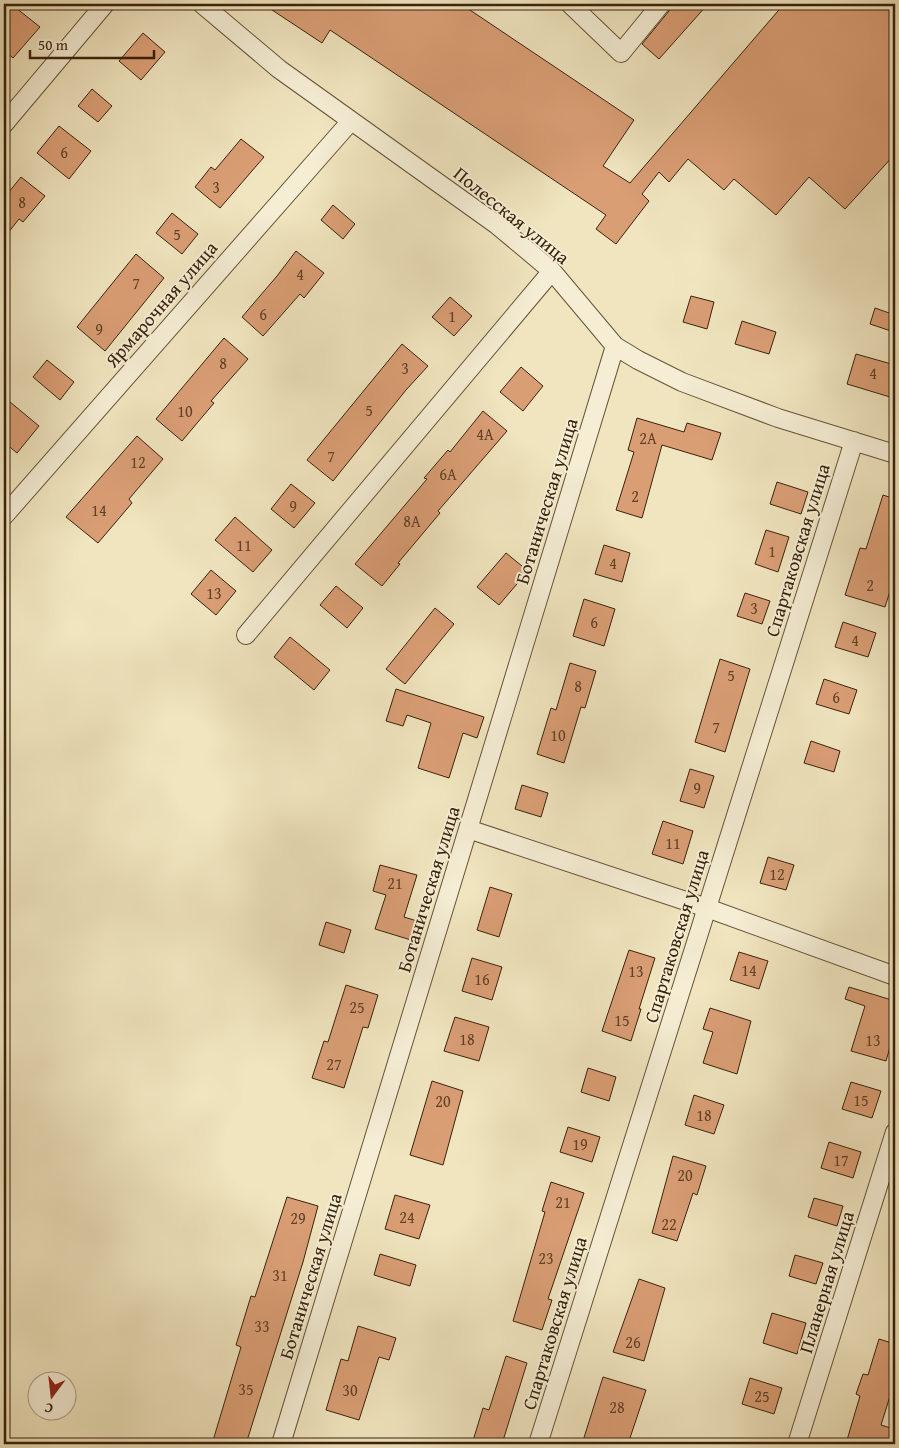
<svg xmlns="http://www.w3.org/2000/svg" width="899" height="1448" font-family="'Gentium Book Plus',serif">
<style>
.building{fill:#da9e75;stroke:#39220b}
.lines{fill:none;stroke-linecap:round;stroke-linejoin:round}
.minor-casing{stroke:#675338;stroke-width:20}
.minor{stroke:#f5eed5;stroke-width:18}
.labels{text-anchor:middle;stroke-width:4;stroke-linejoin:round;paint-order:stroke}
.number-label{font-size:16px;fill:#614126}
.street-label{font-size:19px;fill:#39220b;stroke:#f5eed5}
</style>
<rect width="100%" height="100%" fill="#f0e5bf"/>
<filter id="stains"><feTurbulence type="fractalNoise" baseFrequency=".004" numOctaves="4"/><feColorMatrix values="0 0 0 0 .2 0 0 0 0 .09 0 0 0 0 .02 0 0 0 .5 -.17"/></filter>
<radialGradient id="worn" r=".72"><stop offset=".6" stop-color="#630" stop-opacity="0"/><stop offset="1" stop-color="#630" stop-opacity=".3"/></radialGradient>
<path class="building" d="M11,4L40,27L13,58L4,50V12Z
M263,4H461L634,120L603,166L630,183L784,4H895V154L845,209L809,177L776,215L734,179L724,190L688,159L669,182L659,172L642,194L649,201L616,244L596,229L606,215L330,30L322,43Z
M671,4H708L659,59L642,44L669,11Z
M143,33L165,52L141,80L119,61Z
M92,89L112,106L98,122L78,106Z
M59,126L91,151L69,179L37,153Z
M241,139L264,157L220,208L195,187L211,167L215,170Z
M21,177L45,196L23,222L19,219L4,238V198Z
M333,205L355,224L343,239L321,220Z
M172,213L198,234L182,254L156,233Z
M296,251L324,273L304,298L300,294L263,336L242,317L277,276Z
M136,254L164,278L105,351L77,327Z
M691,296L714,302L707,329L683,322Z
M450,297L472,316L454,336L432,317Z
M875,308L895,315L891,331L870,324Z
M742,321L776,332L769,354L735,344Z
M224,338L248,359L211,401L214,403L182,441L156,419Z
M402,344L428,366L406,390L333,481L307,460Z
M856,354L895,365V381L890,397L847,384Z
M47,360L74,382L60,400L33,377Z
M521,367L543,386L523,411L500,392Z
M10,402L39,426L17,453L4,442V410Z
M483,411L507,431L438,511L440,513L398,563L400,564L382,586L355,564L427,479L424,478L448,450L450,452Z
M637,418L684,432L687,423L721,433L712,460L662,445L642,518L616,510L634,452L628,450Z
M137,436L163,459L129,499L132,503L98,543L66,517Z
M777,482L808,492L801,514L770,504Z
M291,484L315,503L294,528L271,509Z
M883,495L895,499V575L885,607L845,595L860,548L866,549Z
M235,517L272,550L253,572L215,540Z
M766,530L789,537L778,572L755,564Z
M604,545L630,553L622,582L595,574Z
M506,553L528,571L499,605L477,587Z
M211,570L236,591L216,615L191,594Z
M336,586L363,608L347,628L320,605Z
M745,593L770,601L762,624L737,616Z
M584,599L615,609L604,646L573,636Z
M435,608L454,624L405,684L386,669Z
M843,622L876,633L868,657L835,647Z
M290,637L330,670L314,690L274,657Z
M720,659L750,669L725,752L695,742Z
M570,663L596,671L585,708L581,707L564,763L537,754L551,708L556,710Z
M824,679L857,690L849,714L816,704Z
M396,689L484,717L477,738L463,733L449,778L418,768L431,723L407,715L403,726L386,721Z
M811,741L840,751L834,772L804,763Z
M690,769L714,776L704,808L680,801Z
M522,785L548,793L541,817L515,809Z
M663,821L693,831L683,864L652,854Z
M768,857L794,865L786,890L760,883Z
M380,865L417,875L404,917L417,921L411,940L375,929L386,895L373,891Z
M490,887L512,894L499,937L477,930Z
M326,922L351,930L344,953L319,945Z
M629,950L655,958L639,1009H641L631,1041L602,1031Z
M739,952L768,961L759,989L730,980Z
M472,958L502,967L492,1000L462,991Z
M346,985L378,995L368,1028L363,1027L344,1088L312,1078L324,1041L328,1042Z
M849,987L895,1001V1030L886,1061L851,1051L865,1006L845,999Z
M710,1008L751,1021L737,1074L703,1063L713,1032L703,1029Z
M455,1017L489,1027L479,1061L444,1051Z
M588,1068L616,1077L609,1101L581,1092Z
M432,1081L463,1091L443,1165L410,1155Z
M851,1082L881,1091L872,1118L842,1109Z
M694,1095L724,1105L714,1134L685,1125Z
M568,1127L600,1137L592,1162L560,1152Z
M829,1142L861,1152L853,1178L821,1168Z
M673,1156L706,1166L697,1195L693,1193L677,1241L652,1233Z
M551,1182L584,1193L548,1299L552,1300L542,1330L513,1321L545,1212L542,1211Z
M395,1195L430,1205L419,1239L385,1229Z
M287,1197L318,1206L303,1262L246,1444H212L241,1347L236,1345L251,1296L255,1297Z
M814,1198L843,1206L837,1226L808,1217Z
M380,1254L416,1265L410,1286L374,1275Z
M795,1255L823,1263L816,1284L789,1276Z
M639,1279L665,1288L644,1361L613,1352Z
M772,1313L806,1323L797,1354L763,1343Z
M358,1326L396,1338L389,1360L379,1357L359,1420L326,1410L341,1359L348,1361Z
M879,1339L895,1344V1380L881,1425L894,1429L889,1444H860L847,1440L860,1396L856,1394L863,1374L868,1375Z
M506,1356L527,1363L502,1444H472L483,1408L489,1410Z
M603,1377L646,1390L628,1444H582Z
M750,1378L782,1388L774,1414L742,1404Z"/>
<g class="lines">
<g class="minor-casing">
<path id="minor" d="M202,4L279,69L497,225L552,271L615,346L638,360L682,382L778,418L895,454
M570,4L621,53L661,4
M4,124L105,4
M4,516L351,121
M246,635L552,271
M468,829L707,908L895,976
M281,1444L615,346
M538,1444L854,441
M797,1444L895,1132"/>
</g>
<use href="#minor" class="minor"/>
</g>
<g class="labels">
<g class="number-label">
<text x="64" y="158">6</text>
<text x="216" y="193">3</text>
<text x="22" y="208">8</text>
<text x="177" y="240">5</text>
<text x="300" y="280">4</text>
<text x="136" y="289">7</text>
<text x="263" y="320">6</text>
<text x="452" y="322">1</text>
<text x="99" y="335">9</text>
<text x="223" y="369">8</text>
<text x="405" y="374">3</text>
<text x="873" y="379">4</text>
<text x="369" y="416">5</text>
<text x="185" y="417">10</text>
<text x="485" y="440">4А</text>
<text x="648" y="444">2А</text>
<text x="331" y="462">7</text>
<text x="138" y="468">12</text>
<text x="448" y="480">6А</text>
<text x="635" y="502">2</text>
<text x="293" y="512">9</text>
<text x="99" y="516">14</text>
<text x="412" y="527">8А</text>
<text x="244" y="551">11</text>
<text x="772" y="557">1</text>
<text x="613" y="569">4</text>
<text x="870" y="591">2</text>
<text x="214" y="599">13</text>
<text x="754" y="614">3</text>
<text x="594" y="628">6</text>
<text x="855" y="646">4</text>
<text x="731" y="681">5</text>
<text x="578" y="692">8</text>
<text x="836" y="703">6</text>
<text x="716" y="733">7</text>
<text x="558" y="741">10</text>
<text x="697" y="794">9</text>
<text x="673" y="849">11</text>
<text x="777" y="880">12</text>
<text x="395" y="889">21</text>
<text x="749" y="976">14</text>
<text x="636" y="977">13</text>
<text x="482" y="985">16</text>
<text x="357" y="1013">25</text>
<text x="622" y="1026">15</text>
<text x="467" y="1045">18</text>
<text x="873" y="1046">13</text>
<text x="334" y="1070">27</text>
<text x="861" y="1106">15</text>
<text x="443" y="1107">20</text>
<text x="704" y="1121">18</text>
<text x="580" y="1150">19</text>
<text x="841" y="1166">17</text>
<text x="685" y="1181">20</text>
<text x="563" y="1208">21</text>
<text x="407" y="1223">24</text>
<text x="298" y="1224">29</text>
<text x="669" y="1230">22</text>
<text x="546" y="1264">23</text>
<text x="280" y="1281">31</text>
<text x="262" y="1332">33</text>
<text x="633" y="1348">26</text>
<text x="246" y="1395">35</text>
<text x="350" y="1396">30</text>
<text x="762" y="1402">25</text>
<text x="617" y="1413">28</text>
</g>
<g class="street-label">
<text transform="translate(512 215) rotate(39)" y="7">Полесская улица</text>
<text transform="translate(161 304) rotate(-49)" y="7">Ярмарочная улица</text>
<text transform="translate(546 501) rotate(-73)" y="7">Ботаническая улица</text>
<text transform="translate(797 550) rotate(-73)" y="7">Спартаковская улица</text>
<text transform="translate(428 889) rotate(-73)" y="7">Ботаническая улица</text>
<text transform="translate(676 936) rotate(-73)" y="7">Спартаковская улица</text>
<text transform="translate(310 1276) rotate(-73)" y="7">Ботаническая улица</text>
<text transform="translate(826 1282) rotate(-73)" y="7">Планерная улица</text>
<text transform="translate(554 1323) rotate(-73)" y="7">Спартаковская улица</text>
</g>
</g>
<rect width="899" height="1448" fill="none" stroke="#f0e5bf" stroke-width="20"/>
<rect x="5" y="5" width="889" height="1438" fill="none" stroke="#39220b" stroke-width="2.5"/>
<rect x="10" y="10" width="879" height="1428" fill="none" stroke="#39220b"/>
<g transform="translate(52 1396) rotate(195)"><circle r="24" fill="#f5eed5" stroke="#aa9c84"/>
<path d="M0-4L9 19L0 12L-9 19Z" fill="#8f2418"/>
<text y="-8" font-size="14" font-weight="bold" text-anchor="middle" fill="#39220b">С</text>
</g>
<path d="M30 50v8h124v-8" fill="none" stroke="#39220b" stroke-width="2.5"/>
<text x="38" y="50" font-size="15" fill="#39220b" stroke="#f5eed5" stroke-width="4" paint-order="stroke">50 m</text>
<rect width="100%" height="100%" filter="url(#stains)"/>
<rect width="100%" height="100%" fill="url(#worn)"/>
</svg>
